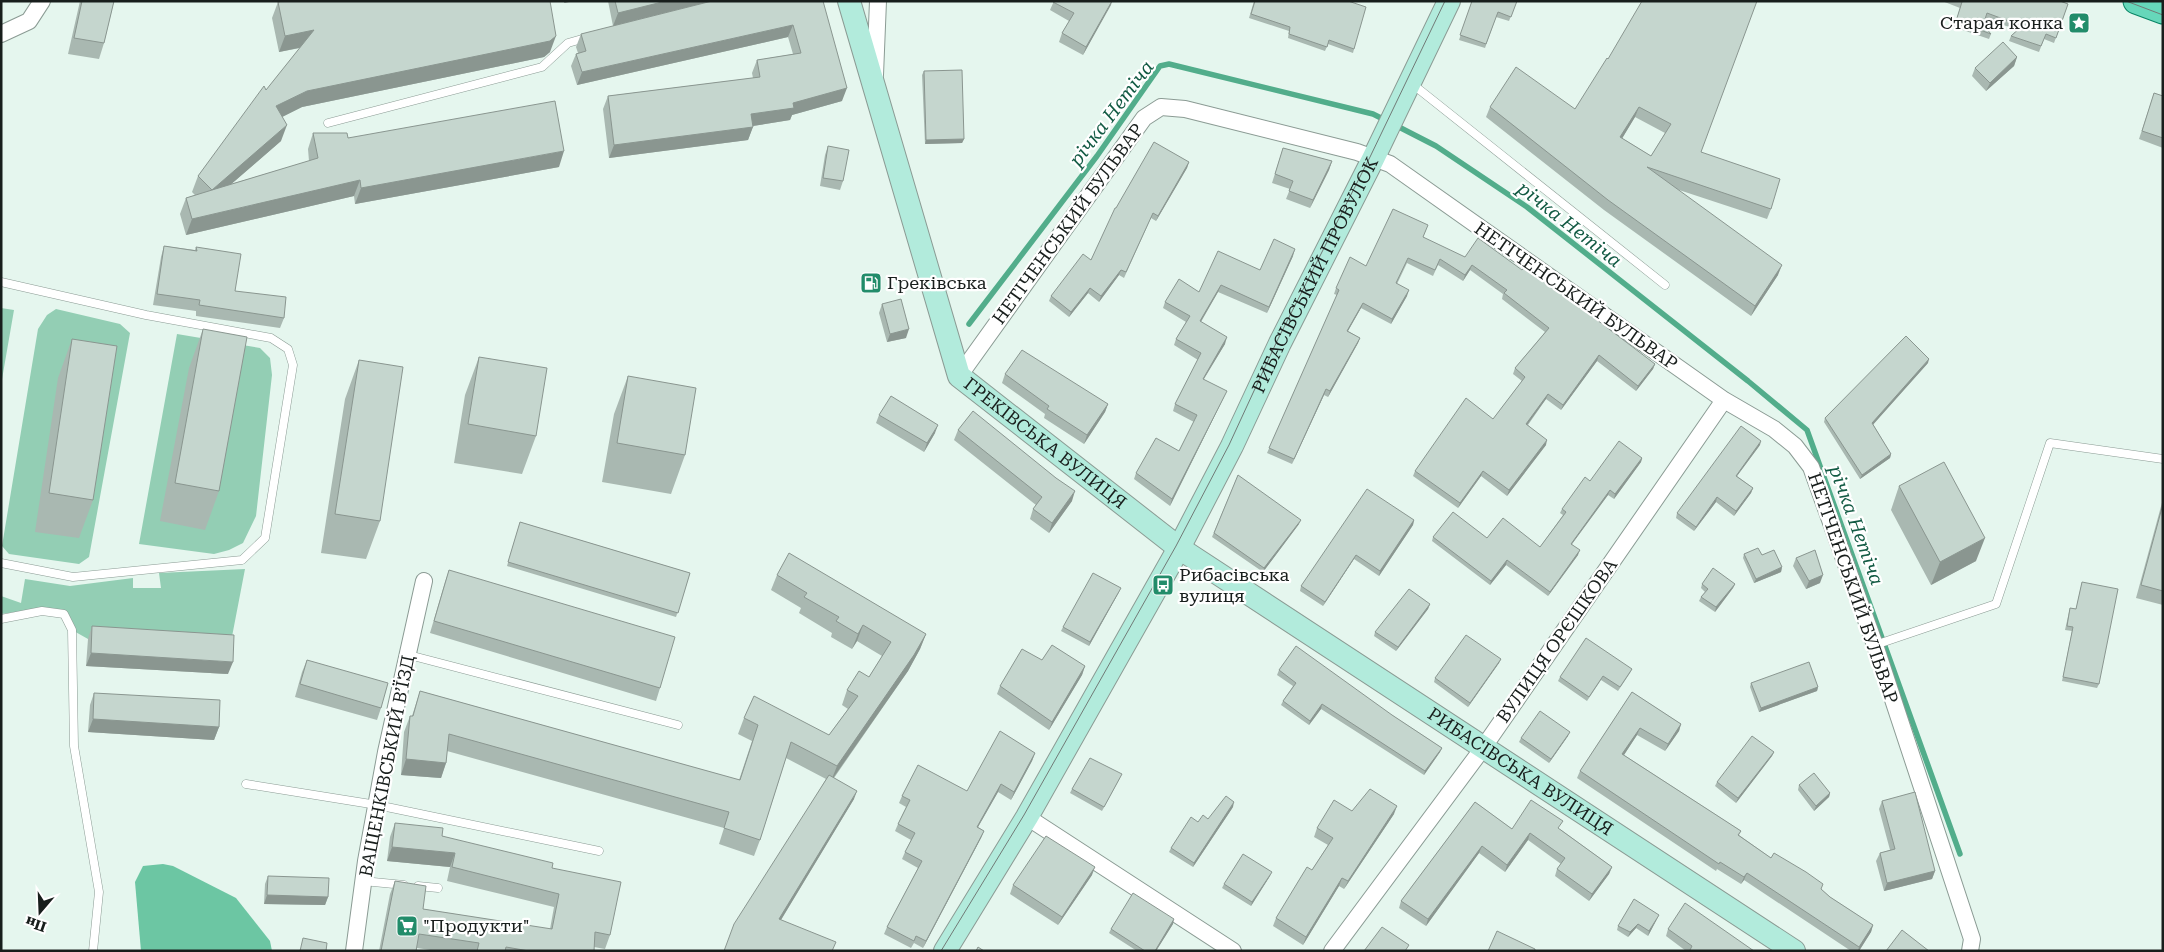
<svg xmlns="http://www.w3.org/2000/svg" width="2164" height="952" font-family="'Roboto Serif',serif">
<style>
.green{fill:#93ceb4}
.forest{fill:#6cc6a3}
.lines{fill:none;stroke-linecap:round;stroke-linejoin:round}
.stream{stroke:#52ad8b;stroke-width:5.5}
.lane-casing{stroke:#8b9b94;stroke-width:9}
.street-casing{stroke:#8b9b94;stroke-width:18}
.secondary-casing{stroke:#8b9b94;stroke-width:24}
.primary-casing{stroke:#088565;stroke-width:27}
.lane{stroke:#fff;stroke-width:8}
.street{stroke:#fff;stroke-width:16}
.secondary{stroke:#b2ebdc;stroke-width:22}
.primary{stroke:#66d7ba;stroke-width:25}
.tram{stroke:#707a76;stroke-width:1}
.wall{fill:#a9b8b1;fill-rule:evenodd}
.shaded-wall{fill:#8a9690}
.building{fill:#c5d6ce;stroke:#8a9690;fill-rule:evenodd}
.labels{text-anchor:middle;stroke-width:4.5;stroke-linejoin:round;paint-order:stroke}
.poi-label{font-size:18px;fill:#181e1c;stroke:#fff;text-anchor:start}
.street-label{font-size:18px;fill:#181e1c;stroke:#fff}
.water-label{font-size:19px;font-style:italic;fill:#135b44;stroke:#fff}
</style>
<rect width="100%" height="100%" fill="#e5f6ee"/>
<path class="green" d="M1,308L14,310L1,385Z
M56,309L120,324L130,333L89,557L79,564L9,554L2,546L38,329L47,315Z
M177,334L260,348L270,358L272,375L256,516L243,543L229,550L214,554L139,544Z
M245,569L230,647L88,639L72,630L63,614L38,609L1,614V596L21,603L25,579L70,586L133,578V588H161L159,573Z"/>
<path class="forest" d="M163,864L173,866L236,898L270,941L272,951H141L135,882L143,866Z"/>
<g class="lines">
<path class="stream" d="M1395,125L1436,146L1527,207L1748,381L1807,430L1960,854
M969,324L1097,156L1160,66L1169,64L1373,114L1387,121"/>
<g class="lane-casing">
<path id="lane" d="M1411,83L1665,285
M328,123L542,67L568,43L589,37
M1,282L146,315L271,338L288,349L293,365L265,538L242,560L73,577L1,563
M1,619L42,611L64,614L72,630L74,746L99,892L93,951
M1875,645L1996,604L2050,443L2163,459
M409,655L678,725
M246,784L377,805L599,851
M363,881L404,885
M418,886L438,888"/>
</g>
<g class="street-casing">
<path id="street" d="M1,34L29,21L42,1
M875,75L878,1
M959,376L1144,118L1161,107L1185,109L1357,152L1390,164L1724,400L1774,429L1795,446L1811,467L1875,645L1972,939L1970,951
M1027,817L1233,951
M354,951L366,861L386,752L424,581
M1332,951L1483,748L1724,400"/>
</g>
<g class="secondary-casing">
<g id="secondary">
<path id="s1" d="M849,1L959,376L1179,548L1794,951"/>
<path id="s2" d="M945,951L1027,817L1179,548L1232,446L1280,343L1373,159L1449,1"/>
</g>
</g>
<g class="primary-casing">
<path id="primary" d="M2136,1L2163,11"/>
</g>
<use href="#lane" class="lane"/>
<use href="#street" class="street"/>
<use href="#secondary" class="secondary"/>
<use href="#primary" class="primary"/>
<path class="tram" d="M2126,1L2163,15
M941,951L1024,815L1176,546L1229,445L1277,341L1370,157L1445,1"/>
</g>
<path class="wall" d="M80,1H114L104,43L99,59L68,54Z
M608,1H712L613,26Z
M823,1L842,101L792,115L790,120L753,126L748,140L609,158L603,109L608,96L753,78L752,73L757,60L793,54L788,37L577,85L571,66L576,54L578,53L576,47L581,34Z
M1054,1H1112L1083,55L1059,42L1062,33L1069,21L1050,10Z
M1254,1L1354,49L1353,53L1328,44L1325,51L1288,38L1289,31L1249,18Z
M1472,1H1517L1509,21L1496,17L1485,48L1459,40Z
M1942,1H2060L2068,4L2054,43L2044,39L2039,52L2009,41L2011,36L2017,30L1985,18L1983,25L1991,34L1989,39L1954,27L1960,8Z
M278,2L550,52L544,57L302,107L282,117L281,141L231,184L309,161L308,149L313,133L559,167L355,204L354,196L186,235L180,214L186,198L195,195L192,192L198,176L300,48L279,52L272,18Z
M2017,57L2014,66L1986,91L1972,76L1975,68Z
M1608,59L1701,152L1771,209L1767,219L1676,189L1778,275L1751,316L1604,210L1486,117L1490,107L1575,109ZM1635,117L1665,133L1651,156L1622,138Z
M924,71L964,139L962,143L925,144L922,75Z
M2154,93L2163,96V148L2139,139Z
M828,146L843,181L840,190L820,186L825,155Z
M1283,148L1332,161L1329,170L1310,208L1286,199L1290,189L1272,183Z
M1189,162L1187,168L1156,221L1151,218L1124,278L1119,275L1099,302L1088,293L1069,317L1049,301L1051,296L1091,260L1116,208Z
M1426,230L1423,237L1655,364L1653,369L1636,391L1597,361L1561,410L1546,399L1528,425L1546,445L1507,496L1481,476L1458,508L1413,476L1415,471L1493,419L1522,381L1513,374L1515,368L1545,332L1502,299L1503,294L1470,270L1463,281L1438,265L1433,276L1407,263L1397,284L1407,296L1391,324L1361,308L1348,331L1360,338L1358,343L1328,397L1324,395L1292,464L1267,453L1337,295L1334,294L1336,288L1366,266Z
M164,246L195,250L196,247L235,291L284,318L280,328L196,316V311L153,305L161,257Z
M1293,256L1267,313L1218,292L1201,322L1225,344L1204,379L1224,397L1170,506L1134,479L1136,473L1179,451L1194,422L1173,411L1175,404L1198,360L1174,345L1176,339L1186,322L1163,308L1165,302L1199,292L1260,270Z
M882,304L906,338L887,342L879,313Z
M203,329L219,491L205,530L160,521L189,368Z
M72,339L93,500L79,538L35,532L58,378Z
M479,357L536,436L522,474L454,463L465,395Z
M359,360L380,521L366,559L321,553L345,399Z
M1928,363L1873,424L1891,454L1890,458L1860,479L1824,422L1825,418Z
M1005,374L1108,404L1105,412L1084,444L1044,418L1045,414L1002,383Z
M628,376L685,455L671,494L602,482L614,414Z
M879,415L935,433L924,452L876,423Z
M958,430L1072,501L1049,533L1030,519L1033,509L1036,505L954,440Z
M1760,445L1737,476L1753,488L1751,493L1734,516L1716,502L1694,531L1676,518L1677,513Z
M1642,458L1641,462L1614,499L1608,495L1572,544L1578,555L1548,596L1506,565L1490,585L1432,541L1433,537L1487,538L1540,547L1563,515L1560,513L1562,509L1590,481Z
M1238,475L1299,524L1263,572L1212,537Z
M1899,486L1976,561L1931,585L1891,510Z
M2163,499V605L2136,598Z
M1414,520L1413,525L1379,576L1354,559L1323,606L1300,591L1301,586Z
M520,522L690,573L676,617L507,566Z
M1744,554L1762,555L1782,567L1781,572L1754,583L1743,558Z
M1796,558L1820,583L1806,589L1793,566Z
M449,570L660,688L656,701L430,633L445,582Z
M777,575L926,634L920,649L908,671L834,778L854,799L781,920L724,951L826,779L786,758L760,840L754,856L719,844L724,828L447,751L446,763L441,778L401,775L404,732L410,716H412L420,691L739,780L752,741L738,734L744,718L829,735L848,709L842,705L847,690L869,677L882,656L857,641L852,649L831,637L832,633L799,613L801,608L771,590Z
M2082,582L2099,684L2097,688L2062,681L2072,631L2065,630L2069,612L2070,608L2076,609Z
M1702,584H1735L1733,588L1715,612L1699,601L1701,597L1705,592L1701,588Z
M1119,592L1089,646L1061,631L1063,627Z
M1430,604L1428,609L1396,651L1374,636L1375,632Z
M92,626L228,674L86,666L88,639Z
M1501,659L1499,663L1468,707L1434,682L1435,678Z
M307,660L381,708L377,720L295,697L302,672Z
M1042,660L1085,666L1082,675L1049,730L997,694L1000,686Z
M1632,669L1630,673L1618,691L1601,680L1587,701L1558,681L1560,677Z
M1279,670L1392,715L1442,748L1440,752L1424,775L1321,709L1309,725L1281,705L1283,701L1293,686L1277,675Z
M1751,683L1818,687L1817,691L1759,712L1750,687Z
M1632,692L1681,724L1679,731L1665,751L1637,735L1624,755L1741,831L1739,835L1771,858L1821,889L1830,897L1873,925L1871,932L1859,951H1851L1744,880L1741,884L1717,869L1716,871L1577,778L1580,771Z
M94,693L219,727L214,740L88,732L90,705Z
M1568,736L1549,763L1519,742L1521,738Z
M1774,752L1772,756L1736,803L1715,786L1717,782Z
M1035,753L1032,761L1011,800L998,792L978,827L984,831L981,838L923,948L914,943L911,948L884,934L887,927L918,868L902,859L905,852L911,840L895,831L898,824L906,807L899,803L902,796L967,791Z
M1120,778L1102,811L1070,793L1072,789Z
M1799,785L1830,793L1829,797L1814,811L1798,790Z
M1882,801L1935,871L1932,879L1884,891L1876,861L1880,853L1890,850L1879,809Z
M1475,802L1512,829H1560L1612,867L1609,874L1589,901L1555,876L1557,869L1561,864L1528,840L1505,872L1479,853L1426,926L1399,908L1401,901Z
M1233,807L1193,867L1169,852L1171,848L1198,822L1208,819Z
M1352,811L1394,814L1344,889L1339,886L1303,945L1273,926L1276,918L1312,870L1328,845L1314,837L1317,828Z
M395,823L442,836L552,868L610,935L605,949L594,947V951H437L417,948L416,951H379L390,894L395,881L423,909L550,929L554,907L447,881L450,867L387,861L390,837Z
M1092,875L1058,925L1010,894L1013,885Z
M268,876L328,897L325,905L264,904L265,884Z
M1270,876L1251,906L1222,888L1224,884Z
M1657,919L1648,936L1636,928L1628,937L1617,930L1618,926Z
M1173,924L1156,951H1137L1109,933L1111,929Z
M1668,929L1754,951H1686L1666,936Z"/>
<path class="shaded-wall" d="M565,1H574L564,3Z
M666,1H712L613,26L618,13Z
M1112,1L1111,5L1083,55L1086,47Z
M793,25L788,37L577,85L582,72Z
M314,30L308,46L279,52L285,36Z
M556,36L550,52L544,57L302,107L270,123L276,106L307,91Z
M2017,57L2014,66L1986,91L1990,83Z
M847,88L842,101L792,115L790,120L746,127L751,114Z
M1639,107L1635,117L1617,147L1620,137Z
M287,125L281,141L206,206L212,190Z
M753,127L748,140L609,158L614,145Z
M964,139L962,143L925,144L926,140Z
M564,151L559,167L355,204L361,188Z
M1332,161L1329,170L1310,208L1313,200Z
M1189,162L1187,168L1156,221L1158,216Z
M360,180L354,196L186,235L192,219Z
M1295,249L1293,256L1267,313L1269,307Z
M1472,265L1470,270L1463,281L1465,275Z
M1782,265L1778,275L1751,316L1755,306Z
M1121,270L1119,275L1099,302L1101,296Z
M1221,285L1218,292L1197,328L1200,321Z
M1090,288L1088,293L1069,317L1071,312Z
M1409,290L1407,296L1391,324L1392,319Z
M1363,303L1361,308L1345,336L1347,331Z
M909,329L906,338L887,342L890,334Z
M1227,337L1225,344L1200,385L1203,379Z
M1360,338L1358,343L1328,397L1330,391Z
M1599,355L1597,361L1561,410L1563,405Z
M1929,359L1928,363L1871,427L1872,423Z
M1655,364L1653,369L1636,391L1638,386Z
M1326,389L1324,395L1292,464L1294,459Z
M1227,391L1224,397L1170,506L1172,499Z
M1548,394L1546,399L1524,429L1526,424Z
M1108,404L1105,412L1084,444L1087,435Z
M938,425L935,433L924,452L927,443Z
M1547,440L1546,445L1507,496L1509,490Z
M1761,441L1760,445L1734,480L1736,476Z
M1891,454L1890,458L1860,479L1862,475Z
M1642,458L1641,462L1614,499L1615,494Z
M1483,471L1481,476L1458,508L1460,503Z
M1753,488L1751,493L1734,516L1736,511Z
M1610,490L1608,495L1569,548L1571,544Z
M1075,491L1072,501L1049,533L1052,523Z
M1717,497L1716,502L1694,531L1696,527Z
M1301,520L1299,524L1263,572L1264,568Z
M1414,520L1413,525L1379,576L1380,571Z
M1985,538L1976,561L1931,585L1940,562Z
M1580,550L1578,555L1548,596L1550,592Z
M1356,555L1354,559L1323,606L1325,602Z
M1507,560L1506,565L1490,585L1491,581Z
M1782,567L1781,572L1754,583L1756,579Z
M1823,575L1820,583L1806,589L1809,581Z
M1735,584L1733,588L1715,612L1716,607Z
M1121,588L1119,592L1089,646L1090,642Z
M1430,604L1428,609L1396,651L1398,647Z
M863,625L857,641L852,649L858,634Z
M926,634L920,649L908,671L831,781L837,766Z
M91,653L233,662L228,674L86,666Z
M1501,659L1499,663L1468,707L1470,703Z
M1085,666L1082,675L1049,730L1052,722Z
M1818,687L1817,691L1759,712L1761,708Z
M1322,704L1321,709L1309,725L1310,721Z
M93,719L219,727L214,740L88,732Z
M1681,724L1679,731L1665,751L1668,744Z
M1640,728L1637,735L1620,761L1622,754Z
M1570,732L1568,736L1549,763L1551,759Z
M1442,748L1440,752L1424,775L1425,771Z
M1774,752L1772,756L1736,803L1738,798Z
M1035,753L1032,761L1011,800L1014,792Z
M406,759L446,763L441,778L401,775Z
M1001,784L998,792L974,834L977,827Z
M857,791L854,799L776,928L779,919Z
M1830,793L1829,797L1814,811L1816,806Z
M1234,802L1233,807L1193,867L1194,863Z
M1397,806L1394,814L1344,889L1348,881Z
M984,831L981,838L923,948L926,941Z
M1530,833L1528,840L1505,872L1507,865Z
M1482,846L1479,853L1426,926L1428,919Z
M392,847L455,853L450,867L387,861Z
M1095,867L1092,875L1058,925L1062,917Z
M1612,867L1609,874L1589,901L1592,894Z
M1935,871L1932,879L1884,891L1887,883Z
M1272,872L1270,876L1251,906L1252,902Z
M1747,873L1744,880L1741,884L1744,877Z
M1342,878L1339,886L1303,945L1306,937Z
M267,895L328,897L325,905L264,904Z
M1659,915L1657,919L1648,936L1649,931Z
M1174,919L1173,924L1156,951H1155Z
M1638,924L1636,928L1628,937L1630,932Z
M1873,925L1871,932L1859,951H1858L1859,947Z"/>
<path class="building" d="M82,1H114L104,43L74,38Z
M283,1H550L556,36L550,41L307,91L276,106L287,125L212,190L318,158L313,133H347L348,138L555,101L564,151L361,188L360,180L192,219L186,198L212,190L198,176L264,86L266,90L314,30L285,36L278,2Z
M615,1H666L618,13Z
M712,1H823L847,88L793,103L794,108L751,114L753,127L614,145L608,96L760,77L757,60L801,53L793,25L582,72L576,54L586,51L581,34Z
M1054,1H1112L1086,47L1062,33L1074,13L1053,2Z
M1255,1H1348L1366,7L1354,49L1329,40L1327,47L1289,34L1290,27L1251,14Z
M1472,1H1517L1511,17L1498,12L1486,44L1460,35Z
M1642,1H1757L1701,152L1780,179L1771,209L1647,167L1782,265L1755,306L1608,200L1490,107L1516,67L1575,109L1607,58L1608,59ZM1639,107L1671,124L1651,156L1620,137Z
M1960,1H2060L2068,4L2056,38L2046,34L2041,46L2011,36L2022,26L1987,13L1983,25L1991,34L1956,21L1962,2Z
M2003,42L2017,57L1990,83L1975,68Z
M962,70L964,139L926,140L924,71Z
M2154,93L2163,96V138L2142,131Z
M1154,142L1189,162L1158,216L1153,213L1126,272L1121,270L1101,296L1090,288L1071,312L1051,296L1083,254L1091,260L1115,208H1116Z
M828,146L849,150L843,181L823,178Z
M1283,148L1332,161L1313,200L1289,191L1293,181L1275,174Z
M1393,209L1428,225L1423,237L1465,257L1478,238L1522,270L1526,266L1655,364L1638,386L1599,355L1563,405L1548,394L1526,424L1547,440L1509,490L1483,471L1460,503L1415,471L1466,398L1493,419L1525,377L1515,368L1549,328L1504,293L1507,290L1472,265L1465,275L1440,259L1435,270L1408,258L1396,283L1409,290L1392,319L1363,303L1347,331L1360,338L1330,391L1326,389L1294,459L1269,448L1339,290L1336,288L1350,257L1366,266Z
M1274,239L1295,249L1269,307L1221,285L1200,321L1227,337L1203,379L1227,391L1172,499L1136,473L1156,438L1179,451L1197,415L1175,404L1201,353L1176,339L1190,316L1165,302L1179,279L1199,292L1218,251L1260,270Z
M164,246L197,251L196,247L241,254L235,291L286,297L284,318L199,305L200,300L157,294Z
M901,299L909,329L890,334L882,304Z
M203,329L247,337L219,491L175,483Z
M1906,336L1929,359L1872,423L1891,454L1862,475L1825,418Z
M72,339L117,346L93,500L49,493Z
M1022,350L1108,404L1087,435L1047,409L1049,406L1005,374Z
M479,357L547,368L536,436L468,424Z
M359,360L403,367L380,521L335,514Z
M628,376L696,388L685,455L617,443Z
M891,396L938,425L927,443L879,415Z
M973,411L1056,478L1075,491L1052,523L1033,509L1042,497L958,430Z
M1741,426L1761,441L1736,476L1753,488L1736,511L1717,497L1696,527L1677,513Z
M1619,441L1642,458L1615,494L1610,490L1571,544L1580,550L1550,592L1507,560L1491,581L1433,537L1453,512L1487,538L1503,518L1540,547L1566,512L1562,509L1585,477L1590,481Z
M1944,462L1985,538L1940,562L1899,486Z
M1238,475L1301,520L1264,568L1214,533Z
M1367,489L1414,520L1380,571L1356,555L1325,602L1301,586Z
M2163,504V591L2141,585Z
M520,522L690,573L678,613L508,562Z
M1758,548L1762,555L1774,550L1782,567L1756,579L1744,554Z
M1815,550L1823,575L1809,581L1796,558Z
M789,553L926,634L914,655L837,766L791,742L760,840L724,828L729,812L449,734L446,763L406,759L410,716H413L420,691L740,780L758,725L744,718L754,696L829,735L858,696L847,690L859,671L869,677L891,642L863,625L858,634L836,621L839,617L804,597L807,593L777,575Z
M1713,568L1735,584L1716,607L1701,597L1708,589L1702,584Z
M449,570L675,637L660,688L434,621Z
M1093,573L1121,588L1090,642L1063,627Z
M2082,582L2118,589L2099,684L2063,677L2073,627L2067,626L2070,608L2076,609Z
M1409,589L1430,604L1398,647L1375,632Z
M92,626L234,635L233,662L91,653Z
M1466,635L1501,659L1470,703L1435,678Z
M1586,638L1632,669L1620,687L1603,676L1589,697L1560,677Z
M1052,645L1085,666L1052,722L1000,686L1022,649L1042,660Z
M1296,646L1392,715L1442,748L1425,771L1322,704L1310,721L1283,701L1296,683L1279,670Z
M307,660L388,683L381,708L300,684Z
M1809,662L1818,687L1761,708L1751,683Z
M1632,692L1681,724L1668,744L1640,728L1622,754L1741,831L1738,835L1771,858L1774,853L1806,872L1823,884L1821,889L1830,897L1873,925L1859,947L1747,873L1744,877L1720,862L1719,864L1580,771Z
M94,693L220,700L219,727L93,719Z
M1540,711L1570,732L1551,759L1521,738Z
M1000,731L1035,753L1014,792L1001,784L977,827L984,831L926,941L916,936L914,941L887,927L922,861L905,852L915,833L898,824L910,800L902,796L918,765L967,791Z
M1752,736L1774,752L1738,798L1717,782Z
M1090,758L1122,774L1104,807L1072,789Z
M1814,773L1830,793L1816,806L1799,785Z
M829,775L857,791L779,919L836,942L832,951H724L734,924Z
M1370,789L1397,806L1348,881L1342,878L1306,937L1276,918L1307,867L1312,870L1333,838L1317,828L1334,800L1352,811Z
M1915,792L1935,871L1887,883L1880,853L1895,849L1882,801Z
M1226,796L1234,802L1194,863L1171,848L1191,817L1198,822L1203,815L1208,819Z
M1531,800L1563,821L1558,828L1612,867L1592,894L1557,869L1565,858L1530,833L1507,865L1482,846L1428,919L1401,901L1475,802L1512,829Z
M395,823L443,828L442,836L553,863L552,868L621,882L610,935L595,932L594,951H529L506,947L505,951H477L479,943L419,934L416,951H381L395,881L426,886L423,909L552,929L559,894L452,867L455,853L392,847Z
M1046,836L1095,867L1062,917L1013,885Z
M1243,854L1272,872L1252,902L1224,884Z
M268,876L329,878L328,897L267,895Z
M1133,893L1174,919L1155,951H1145L1111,929Z
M1634,899L1659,915L1649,931L1638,924L1630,932L1618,926Z
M1685,903L1754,951H1691L1690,950L1692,946L1668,929Z
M1382,927L1409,945L1405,951H1364Z
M1902,930L1929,951H1886Z
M1497,931L1535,949V951H1488Z
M303,938L327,943L326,951H300Z
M978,947L984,951H976Z"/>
<defs>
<g id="sight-square" transform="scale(1.125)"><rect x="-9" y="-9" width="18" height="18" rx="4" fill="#228c6a" stroke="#fff"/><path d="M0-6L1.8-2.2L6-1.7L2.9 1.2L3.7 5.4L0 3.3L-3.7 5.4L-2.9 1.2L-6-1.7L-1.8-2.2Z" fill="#fff"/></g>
<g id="fuel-square" transform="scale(1.125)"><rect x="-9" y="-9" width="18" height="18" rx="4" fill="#228c6a" stroke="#fff"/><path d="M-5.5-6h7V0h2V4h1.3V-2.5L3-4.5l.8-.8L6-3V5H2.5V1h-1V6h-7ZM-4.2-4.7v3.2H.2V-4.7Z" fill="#fff"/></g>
<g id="bus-square" transform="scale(1.125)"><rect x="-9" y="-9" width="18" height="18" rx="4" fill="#228c6a" stroke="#fff"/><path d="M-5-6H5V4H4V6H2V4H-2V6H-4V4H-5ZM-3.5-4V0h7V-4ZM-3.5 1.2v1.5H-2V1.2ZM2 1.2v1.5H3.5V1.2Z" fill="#fff"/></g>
<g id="supermarket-square" transform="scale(1.125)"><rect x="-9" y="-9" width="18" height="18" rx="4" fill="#228c6a" stroke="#fff"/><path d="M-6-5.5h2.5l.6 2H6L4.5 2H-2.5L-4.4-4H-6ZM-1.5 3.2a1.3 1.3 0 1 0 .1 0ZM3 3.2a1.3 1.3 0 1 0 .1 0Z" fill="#fff"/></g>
</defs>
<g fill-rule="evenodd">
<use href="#sight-square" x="2079" y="23"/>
<use href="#fuel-square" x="871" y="283"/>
<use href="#bus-square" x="1163" y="585"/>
<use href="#supermarket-square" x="407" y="926"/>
</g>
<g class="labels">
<g class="poi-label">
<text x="2063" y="29" text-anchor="end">Старая конка</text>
<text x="887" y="289">Греківська</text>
<text x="1179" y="581">Рибасівська<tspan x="1179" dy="21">вулиця</tspan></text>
<text x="423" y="932">"Продукти"</text>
</g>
<g class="street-label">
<text transform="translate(1068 224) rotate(-54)" y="6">НЕТІЧЕНСЬКИЙ БУЛЬВАР</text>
<text dy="6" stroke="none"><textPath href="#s2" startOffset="771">РИБАСІВСЬКИЙ ПРОВУЛОК</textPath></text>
<text transform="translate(1576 296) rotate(35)" y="6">НЕТІЧЕНСЬКИЙ БУЛЬВАР</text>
<text dy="6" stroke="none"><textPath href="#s1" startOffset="500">ГРЕКІВСЬКА ВУЛИЦЯ</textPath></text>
<text transform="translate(1853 588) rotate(71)" y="6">НЕТІЧЕНСЬКИЙ БУЛЬВАР</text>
<text transform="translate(1557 641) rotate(-55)" y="6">ВУЛИЦЯ ОРЄШКОВА</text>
<text transform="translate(387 766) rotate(-79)" y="6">ВАЩЕНКІВСЬКИЙ В’ЇЗД</text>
<text dy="6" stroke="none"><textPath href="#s1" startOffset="1078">РИБАСІВСЬКА ВУЛИЦЯ</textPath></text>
</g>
<g class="water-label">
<text transform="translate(1111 113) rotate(-53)" y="7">річка Нетіча</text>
<text transform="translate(1570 224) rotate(38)" y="7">річка Нетіча</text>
<text transform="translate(1857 525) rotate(70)" y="7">річка Нетіча</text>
</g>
</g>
<rect width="2164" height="952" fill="none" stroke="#181e1c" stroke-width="5"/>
<g transform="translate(40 912) rotate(199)" stroke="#ffffff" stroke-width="4" paint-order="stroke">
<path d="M0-4L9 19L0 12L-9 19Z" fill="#181e1c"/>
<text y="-8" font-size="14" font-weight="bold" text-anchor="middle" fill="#181e1c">Пн</text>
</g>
</svg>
